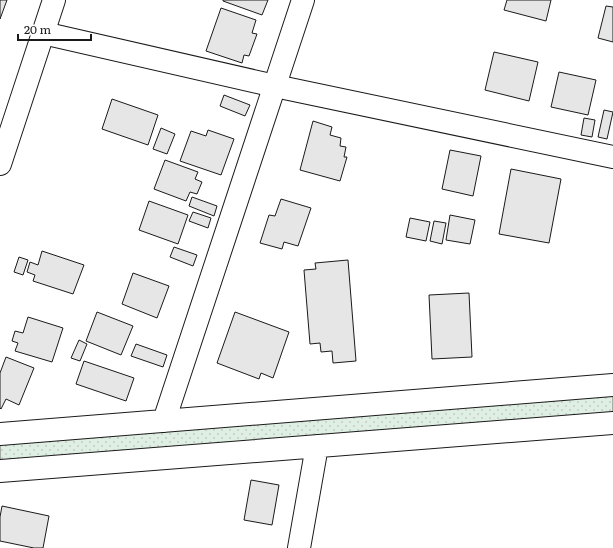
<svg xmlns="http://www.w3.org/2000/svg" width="613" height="548" font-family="Literata,serif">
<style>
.grass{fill:url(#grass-dots);stroke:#6a6a6a}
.building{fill:#e6e6e6;stroke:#1a1a1a}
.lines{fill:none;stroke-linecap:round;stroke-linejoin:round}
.minor-casing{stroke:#1a1a1a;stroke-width:24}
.tertiary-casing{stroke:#1a1a1a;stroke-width:24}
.minor{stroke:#fff;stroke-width:22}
.tertiary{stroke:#fff;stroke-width:22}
</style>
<defs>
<pattern id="grass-dots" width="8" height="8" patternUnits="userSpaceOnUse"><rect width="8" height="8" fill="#e0efe3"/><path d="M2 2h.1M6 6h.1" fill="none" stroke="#c0ccc2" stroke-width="1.8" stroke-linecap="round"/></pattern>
</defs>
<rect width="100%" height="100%" fill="#fff"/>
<path class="grass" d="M613,396V423L0,471V441Z"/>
<path class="building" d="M0,0H7L0,19Z
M223,0H268L262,15L223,1Z
M507,0H551L546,21L504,10Z
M606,6L613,7V42L598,38Z
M221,8L256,20L252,33L257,34L249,56L244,55L242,63L206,51Z
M494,52L538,62L529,101L485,90Z
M559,72L596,80L588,115L551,107Z
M224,95L250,105L245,116L220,106Z
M112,99L158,115L148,145L102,129Z
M604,110L613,112L607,139L598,137Z
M584,118L595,120L592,137L581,135Z
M313,121L332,127L330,135L341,138L340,146L346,147L344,157H347L340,181L300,170Z
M161,128L175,134L167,154L153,149Z
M208,130L234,139L221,175L180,161L191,131L206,136Z
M450,150L481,156L473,196L442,189Z
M165,160L198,172L195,179L202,182L197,194L190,192L186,201L154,189Z
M511,169L561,179L549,243L499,234Z
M192,197L217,206L214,216L189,206Z
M281,199L311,208L298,246L284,242L282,249L260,243L269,215L275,216Z
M149,201L188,215L178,244L139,230Z
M193,212L211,218L208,228L189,221Z
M450,215L475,220L470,244L446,240Z
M410,218L430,222L426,241L406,237Z
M434,221L446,223L442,244L430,241Z
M174,247L197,255L193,266L170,257Z
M42,251L84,265L73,294L33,281L35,275L27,272L30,262L38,265Z
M19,257L28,260L23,275L14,272Z
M348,260L356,361L333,363L332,351L321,352L320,343L310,344L304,270L316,269L315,263Z
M133,273L169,286L157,318L122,304Z
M469,293L472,357L432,359L429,295Z
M97,312L133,326L121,355L86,341Z
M235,312L289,332L273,378L261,373L259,379L217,363Z
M28,317L63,328L52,362L15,351L18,343L12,341L15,331L23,333Z
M79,340L87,344L80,361L71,358Z
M136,344L167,355L163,367L131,356Z
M6,357L34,368L19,405L6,399L1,409L0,408V373Z
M84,361L134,378L126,401L76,384Z
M251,480L279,485L272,525L244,520Z
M2,506L49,516L43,548H34L0,541V517Z"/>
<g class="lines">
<g class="minor-casing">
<path id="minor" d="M43,33L275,86L613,157
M164,421L303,0
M0,434L613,385
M0,471L613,423
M299,548L317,446"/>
</g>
<g class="tertiary-casing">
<path id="tertiary" d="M0,164L54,0"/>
</g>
<use href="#minor" class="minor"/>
<use href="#tertiary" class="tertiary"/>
</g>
<path d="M18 34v6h73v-6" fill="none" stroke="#1a1a1a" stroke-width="2"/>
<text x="24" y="34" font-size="12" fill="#1a1a1a" stroke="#ffffff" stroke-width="3" paint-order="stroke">20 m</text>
</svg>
